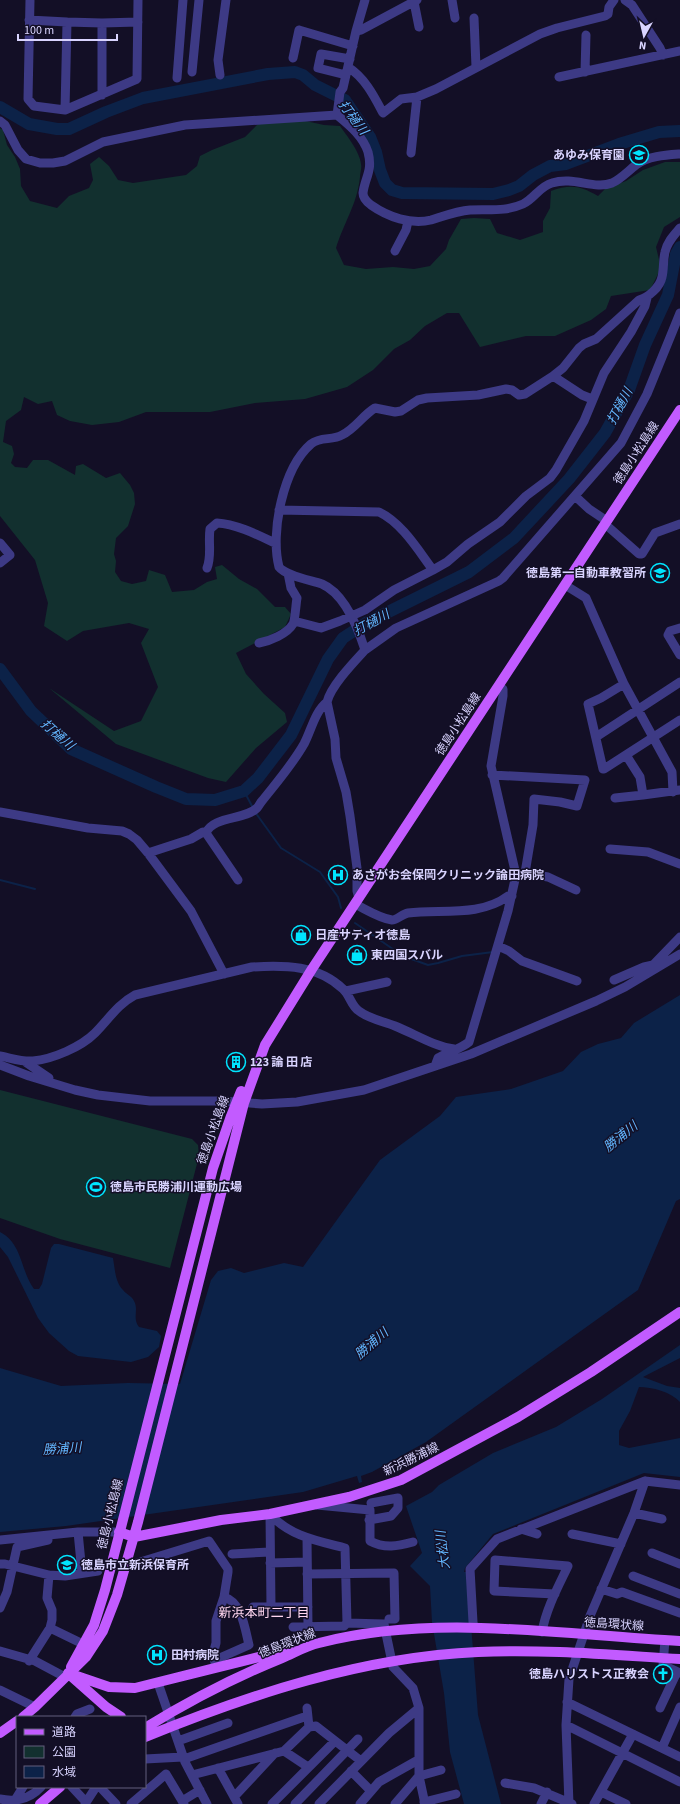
<svg xmlns="http://www.w3.org/2000/svg" width="680" height="1804" font-family="'Source Sans 3','Noto Sans JP',sans-serif">
<style>
.green{fill:#12302f}
.water{fill:#0c2248}
.lines{fill:none;stroke-linecap:round;stroke-linejoin:round}
.stream{stroke:#0c2248;stroke-width:2}
.river{stroke:#0c2248;stroke-width:12}
.minor{stroke:#3d3a85;stroke-width:9}
.major{stroke:#c25bff;stroke-width:10}
.labels{text-anchor:middle;stroke-width:3;stroke-linejoin:round;paint-order:stroke}
.poi-label{font-size:12px;font-weight:bold;fill:#d9d4ff;stroke:#130f26;text-anchor:start}
.street-label{font-size:12px;fill:#d9d4ff;stroke:#130f26}
.water-label{font-size:13px;font-style:italic;fill:#62b6ff;stroke:#130f26}
.neighbourhood-label{font-size:13px;fill:#ffd6f0;stroke:#130f26}
</style>
<rect width="100%" height="100%" fill="#130f26"/>
<path class="green" d="M301,120L324,125L340,126C347,136 360,152 361,164C362,168 360,173 360,177C357,205 344,222 336,248L344,265L366,269L393,267L414,269L430,266L446,249L449,240L461,219L474,218L490,219L497,233L520,240L543,232V221L550,208L551,191C571,184 580,186 598,196L605,189L626,181L643,170L665,162H680V217L664,227L656,247L661,268L650,290L611,296L606,309L591,320L555,336H526L480,347L459,313H447L425,326L410,340L394,349L373,370L347,387L305,399L255,403L210,412H146L119,422L92,425L70,421L57,415L52,401L38,404L24,397L21,410L6,421L3,442L12,446L14,454L11,463L15,467L27,468L33,460H48L75,475L76,466L83,464L106,478L120,473L130,485L134,493L135,504L128,526L116,538L114,554L116,561L115,572L121,581L132,584L146,581L149,570L165,575L172,592L194,590L207,582L217,579L215,567L222,565L239,579L257,589L275,607H285L291,614L285,627L236,653L246,674L264,694L285,713L287,722L256,748L226,782L208,778L116,744L49,688L114,731L141,721L158,687L141,643L149,629L129,623L83,631L67,641L44,626L48,603L35,560L0,516V128L3,130L7,145L15,157L20,169L21,186L30,201L57,208L69,196L89,188L93,180L90,164L99,157L109,166L118,180L133,183L186,175L197,166L200,156L212,150L245,137L258,124Z
M0,1090L192,1139L198,1145L199,1156L170,1268L60,1239L0,1218Z"/>
<path class="water" d="M680,995V1199L676,1201L638,1290L426,1442L372,1472L361,1476L362,1482L359,1483L357,1476L303,1492L66,1526L0,1532V1368L61,1386L128,1383L180,1384L211,1280L218,1271L231,1268L244,1273L284,1263L303,1267L380,1160L440,1116L456,1097L511,1089L563,1071L581,1052L598,1044L621,1038L634,1023Z
M0,1232C23,1244 20,1270 34,1289H39L42,1284L51,1248L54,1244H59L113,1258C115,1269 115,1282 123,1290C126,1294 132,1296 134,1301C139,1310 132,1318 139,1327L157,1331L161,1336L159,1347L148,1357L131,1362L78,1356L69,1351L49,1333L38,1318L8,1257L0,1247Z
M680,1345V1358L643,1377L667,1386L680,1388V1402C671,1392 652,1387 639,1387L630,1411L619,1431V1445L629,1448L680,1438V1477L644,1473L493,1534L465,1568L464,1572H467L478,1715L501,1804H464L450,1752L444,1693L432,1622L430,1586L410,1566L422,1553L406,1506L432,1492L439,1485L493,1453L556,1427L602,1399Z"/>
<g class="lines">
<path class="stream" d="M244,791L253,808
M255,812L281,848L320,872L338,897L341,908
M0,880L35,889
M355,923L403,956L428,965L438,963L462,956L493,952"/>
<path class="river" d="M0,107L29,124L57,129H69L106,112L143,98L268,74L295,72L303,75L315,85L345,100L370,137L376,152L380,170L385,183L392,190L402,193L493,194L509,190L519,186L533,175L550,166L566,164L619,144L659,132L680,131
M0,669L31,711L71,749L156,787L186,799L215,800L244,791L258,778L291,735L328,659L343,638L366,623L469,572L514,538L569,479L605,433L629,390L645,345L668,295L676,254L680,247"/>
<path class="minor" d="M30,0L28,99L34,106L65,110L137,79L138,0
M452,0L455,18
M625,0L632,5L660,48L663,55
M414,2L419,27
M474,18L476,67
M29,20L67,22
M356,31L361,30L417,0
M293,58L299,30L353,46
M348,67C365,78 374,96 383,113L401,99L417,97L436,89L540,34L557,28L605,16L608,14L609,7L614,0
M192,72L199,0
M585,72L586,35
M220,75L218,60L226,0
M346,75L318,68L321,54L350,59
M559,77L680,51
M177,78L183,0
M102,95V23L138,22
M65,110L67,22L102,23
M337,115L340,92L343,88L356,31L365,0
M0,121L5,125L18,150L26,159L40,163H53L65,161L103,142L185,125L337,115C349,125 363,136 368,152C373,171 365,177 363,193C363,198 367,202 371,205C388,217 411,225 431,220C444,216 457,211 470,210C489,209 505,212 523,204C534,199 540,186 552,183C574,176 594,190 612,183C621,179 629,170 636,165C648,156 666,155 680,154
M411,153L417,97
M395,251L406,230L408,221
M553,376L563,368L579,348L584,344L596,339L639,300C649,297 660,287 662,277C664,269 663,260 665,252C667,242 674,235 680,228
M575,496L589,509L607,521
M279,510L379,512C402,523 418,550 433,570L394,590L365,610L340,621L321,628L294,621
M605,524L639,554H642L655,533L680,524
M0,543L10,555L0,563
M207,568C212,556 208,542 210,529L217,523C236,524 258,535 275,543
M433,570L447,562L468,544L500,522L526,496L550,478L556,470L584,421L604,373L631,332L645,306L647,298
M565,585L586,598L624,684L601,698L588,704L603,769H604L680,720
M680,628L670,631L668,635L680,655
M259,643C270,641 287,634 293,624C295,621 296,603 297,598L291,588L288,573
M365,650L396,628L499,581L503,578L621,443L647,394L680,313
M624,684L672,772L673,792
M499,687L503,689V696L491,766L516,875
M596,737L680,682
M492,775L585,780L577,806L560,802L534,799L533,825L525,873L548,877L576,890
M643,795L680,790
M615,798L643,795L640,777L626,755
M0,812L88,828L122,831L129,834L137,840L148,853L191,911L224,974
M206,833C213,816 245,820 257,808C259,806 260,803 262,801C277,782 292,765 304,744C311,731 315,711 327,702
M610,849L648,852L680,864
M148,853L191,839L203,832L206,833L238,880
M359,898L357,891V868L350,816L346,792L336,758L335,739L327,702C331,686 353,663 365,650C358,628 345,594 322,584C310,580 286,576 279,567C270,533 283,468 311,444C321,436 332,441 342,435C355,429 363,415 375,408L395,412L401,411L418,400L427,398L478,395L506,389L512,390L519,395L525,394L553,376L582,395L592,399
M355,904C367,910 379,918 392,920C397,920 402,914 408,913C441,909 480,917 508,896H512
M498,946L509,951L522,961L577,981
M614,980L644,967L653,965L680,937
M346,991L387,982
M0,1056C11,1058 22,1062 33,1061C53,1059 81,1047 95,1033C108,1020 118,1004 135,995L252,967C285,965 318,965 343,989C350,995 351,1006 359,1011C369,1019 383,1021 395,1026C415,1034 433,1046 454,1049
M24,1061L49,1078
M0,1065L29,1076L75,1090L98,1095L150,1101H223L262,1104L297,1102L364,1090L471,1054L596,1001L625,987L680,954
M435,1066L438,1058C447,1053 462,1048 469,1042L508,911L516,875L525,873
M317,1505L370,1510V1541C385,1549 398,1546 413,1542
M634,1513L662,1519
M369,1520L391,1516L398,1508V1498L371,1503
M521,1529L537,1534
M78,1532L82,1573
M572,1534L621,1544
M307,1538L308,1627
M0,1540L78,1532H119
M652,1553L680,1564
M232,1554L270,1552
M137,1563L209,1541L228,1569V1572L224,1597L216,1621V1643L213,1654L216,1667
M270,1563L307,1562
M0,1564H5L49,1575L65,1576L98,1571
M307,1574L394,1573L395,1619H389
M633,1576L680,1594
M601,1589L617,1594L622,1592L680,1613
M253,1607H308
M271,1607L270,1514C289,1536 318,1541 345,1548L347,1623L384,1624L393,1667L413,1688L419,1708V1776L425,1804
M0,1608L7,1592L17,1547L48,1540
M293,1627L344,1626L347,1623
M50,1628L83,1644
M474,1628L473,1622L470,1569L497,1539L645,1481L680,1485
M542,1632C546,1609 558,1587 568,1566L495,1560L494,1591L555,1594
M665,1640L663,1665L680,1673
M0,1651L35,1661L65,1677
M215,1660L249,1645C245,1629 242,1602 224,1597
M29,1661L50,1628L52,1620V1610L47,1598L49,1575
M158,1683L185,1762L207,1804
M0,1690L35,1707
M567,1702L680,1757
M660,1708L677,1672
M75,1717L77,1714L90,1709
M566,1725L680,1782
M309,1727L316,1726L361,1761
M178,1741L228,1723
M662,1748L680,1707
M284,1751L308,1767
M145,1759L183,1757
M184,1759L307,1716
M218,1768L238,1804
M351,1771L371,1791
M192,1775L284,1751L309,1727L307,1708
M505,1783L534,1788L572,1804
M72,1787L86,1802
M100,1787L116,1804
M601,1792L626,1804
M234,1797L275,1753
M0,1799C15,1802 30,1799 41,1787
M15,1800L23,1787
M182,1801L200,1790
M424,1802L456,1794
M85,1804L96,1787
M131,1804L166,1774L184,1804
M272,1804L335,1741
M295,1804L358,1739
M319,1804L389,1733L419,1708
M360,1804L379,1782L418,1760
M395,1804L419,1776L441,1770
M541,1804L547,1792
M569,1804L566,1725L569,1679L590,1616L634,1513L645,1481
M594,1804L633,1734"/>
<path class="major" d="M119,1532L134,1537L221,1520L270,1514L349,1497L401,1480L518,1417L591,1372L680,1312
M71,1667L94,1625L105,1590L213,1168L231,1116L241,1091
M68,1673L109,1687L135,1688L291,1649
M71,1676L106,1707L121,1717
M23,1717L35,1707L86,1657L103,1631L117,1595L138,1522L244,1103L265,1045L312,969L680,410
M145,1728C189,1701 235,1677 282,1658C294,1653 306,1646 319,1643C436,1613 561,1635 680,1641
M0,1733L17,1721
M145,1737C251,1694 363,1657 478,1652C545,1649 612,1655 680,1659
M40,1804L60,1787"/>
</g>
<defs>
<g id="school-ring" transform="scale(1)"><circle r="9.5" fill="#130f26" stroke="#00e5ff" stroke-width="1.5"/><path d="M0-5L7-2L0 1L-7-2ZM-4 1L0 2.5L4 1V4Q0 6-4 4Z" fill="#00e5ff"/></g>
<g id="hospital-ring" transform="scale(1)"><circle r="9.5" fill="#130f26" stroke="#00e5ff" stroke-width="1.5"/><path d="M-5-5h3v3.5h4V-5h3V5h-3V1.5h-4V5h-3Z" fill="#00e5ff"/></g>
<g id="shop-ring" transform="scale(1)"><circle r="9.5" fill="#130f26" stroke="#00e5ff" stroke-width="1.5"/><path d="M-5-2.5h2.3a2.7 3.5 0 0 1 5.4 0H5L5.5 6h-11ZM-1.5-2.5h3a1.5 2.3 0 0 0-3 0Z" fill="#00e5ff"/></g>
<g id="building-ring" transform="scale(1)"><circle r="9.5" fill="#130f26" stroke="#00e5ff" stroke-width="1.5"/><path d="M-4-6H4V6H1V3H-1V6H-4ZM-2.5-4.3h1.7v1.8h-1.7ZM.8-4.3h1.7v1.8H.8ZM-2.5-1h1.7V.8h-1.7ZM.8-1h1.7V.8H.8Z" fill="#00e5ff"/></g>
<g id="stadium-ring" transform="scale(1)"><circle r="9.5" fill="#130f26" stroke="#00e5ff" stroke-width="1.5"/><path d="M0-5a6.5 5 0 1 0 0 10a6.5 5 0 1 0 0-10ZM-3.5-1.8h7v3.6h-7Z" fill="#00e5ff"/></g>
<g id="church-ring" transform="scale(1)"><circle r="9.5" fill="#130f26" stroke="#00e5ff" stroke-width="1.5"/><path d="M-1.2-6h2.4v3.5h3.3v2.4h-3.3V6h-2.4V-.1h-3.3v-2.4h3.3Z" fill="#00e5ff"/></g>
</defs>
<g fill-rule="evenodd">
<use href="#school-ring" x="639" y="155"/>
<use href="#school-ring" x="660" y="573"/>
<use href="#hospital-ring" x="338" y="875"/>
<use href="#shop-ring" x="301" y="935"/>
<use href="#shop-ring" x="357" y="955"/>
<use href="#building-ring" x="236" y="1062"/>
<use href="#stadium-ring" x="96" y="1187"/>
<use href="#school-ring" x="67" y="1565"/>
<use href="#hospital-ring" x="157" y="1655"/>
<use href="#church-ring" x="663" y="1674"/>
</g>
<g class="labels">
<g class="poi-label">
<text x="625" y="159" text-anchor="end">あゆみ保育園</text>
<text x="646" y="577" text-anchor="end">徳島第一自動車教習所</text>
<text x="352" y="879">あさがお会保岡クリニック論田病院</text>
<text x="315" y="939">日産サティオ徳島</text>
<text x="371" y="959">東四国スバル</text>
<text x="250" y="1066">123 論 田 店</text>
<text x="110" y="1191">徳島市民勝浦川運動広場</text>
<text x="81" y="1569">徳島市立新浜保育所</text>
<text x="171" y="1659">田村病院</text>
<text x="649" y="1678" text-anchor="end">徳島ハリストス正教会</text>
</g>
<g class="street-label">
<text transform="translate(636 453) rotate(-57)" y="4">徳島小松島線</text>
<text transform="translate(458 724) rotate(-57)" y="4">徳島小松島線</text>
<text transform="translate(213 1130) rotate(-70)" y="4">徳島小松島線</text>
<text transform="translate(411 1459) rotate(-26)" y="4">新浜勝浦線</text>
<text transform="translate(110 1514) rotate(-76)" y="4">徳島小松島線</text>
<text transform="translate(614 1624) rotate(4)" y="4">徳島環状線</text>
<text transform="translate(287 1643) rotate(-21)" y="4">徳島環状線</text>
</g>
<g class="water-label">
<text transform="translate(354 117) rotate(53)" y="5">打樋川</text>
<text transform="translate(619 406) rotate(-62)" y="5">打樋川</text>
<text transform="translate(371 622) rotate(-29)" y="5">打樋川</text>
<text transform="translate(58 734) rotate(41)" y="5">打樋川</text>
<text transform="translate(620 1136) rotate(-39)" y="5">勝浦川</text>
<text transform="translate(371 1343) rotate(-41)" y="5">勝浦川</text>
<text transform="translate(62 1448) rotate(-4)" y="5">勝浦川</text>
<text transform="translate(442 1550) rotate(-97)" y="5">大松川</text>
</g>
<g class="neighbourhood-label">
<text x="264" y="1617">新浜本町二丁目</text>
</g>
</g>
<rect x="16" y="1716" width="130" height="72" fill="#130f26" stroke="#625e7d"/>
<rect x="24" y="1729" width="20" height="6" fill="#c25bff" stroke="#625e7d"/>
<text x="52" y="1736" font-size="12" fill="#d9d4ff">道路</text>
<rect x="24" y="1746" width="20" height="12" fill="#12302f" stroke="#625e7d"/>
<text x="52" y="1756" font-size="12" fill="#d9d4ff">公園</text>
<rect x="24" y="1766" width="20" height="12" fill="#0c2248" stroke="#625e7d"/>
<text x="52" y="1776" font-size="12" fill="#d9d4ff">水域</text>
<g transform="translate(644 36) rotate(188)" stroke="#130f26" stroke-width="3" paint-order="stroke">
<path d="M0-3L7 15L0 10L-7 15Z" fill="#d9d4ff"/>
<text y="-6" font-size="11" font-weight="bold" text-anchor="middle" fill="#d9d4ff">N</text>
</g>
<path d="M18 34v6h99v-6" fill="none" stroke="#d9d4ff" stroke-width="2"/>
<text x="24" y="34" font-size="12" fill="#d9d4ff" stroke="#130f26" stroke-width="3" paint-order="stroke">100 m</text>
</svg>
